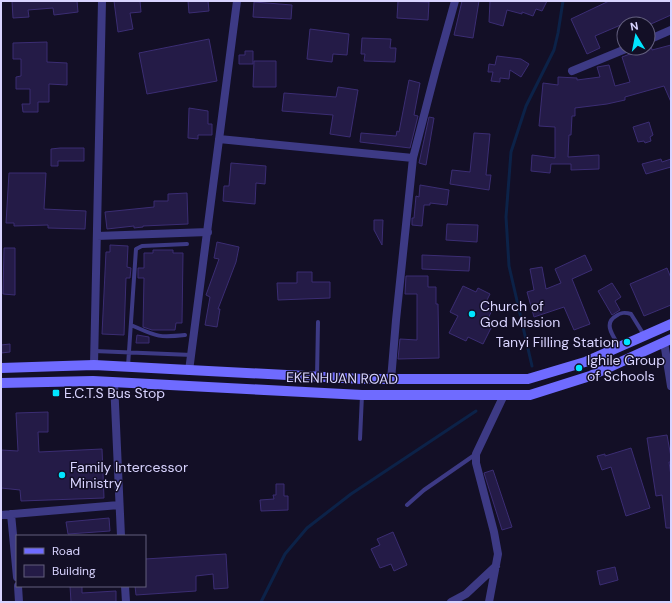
<svg xmlns="http://www.w3.org/2000/svg" width="672" height="603" font-family="'DM Sans',sans-serif">
<style>
.lines{fill:none;stroke-linecap:round;stroke-linejoin:round}
.stream{stroke:#0c2248;stroke-width:3}
.building{fill:#241b47;stroke:#3b2d73}
.service{stroke:#3d3a85;stroke-width:4}
.minor{stroke:#3d3a85;stroke-width:8}
.secondary{stroke:#6f6bff;stroke-width:10}
.poi-dot{fill:#00e5ff;stroke:#130f26;stroke-width:1.5}
.labels{text-anchor:middle;stroke-width:3;stroke-linejoin:round;paint-order:stroke}
.poi-label{font-size:14px;fill:#d9d4ff;stroke:#130f26;text-anchor:start}
.street-label{font-size:14px;fill:#d9d4ff;stroke:#130f26}
</style>
<rect width="100%" height="100%" fill="#130f26"/>
<g class="lines">
<path class="stream" d="M532,366L509,266L506,217L511,152L526,106L554,50L558,33L563,1
M261,602L285,554L307,528L351,494L476,411"/>
</g>
<path class="building" d="M12,1H77L78,12L54,15L53,8L28,10L29,17L13,18Z
M114,1H140L141,12L130,13L133,29L118,32Z
M188,1H208L209,11L189,13Z
M398,1L429,2L428,20L397,18Z
M462,1H479L473,38L454,35Z
M490,1H547L542,11L536,9L533,16L522,12V14L507,10L503,26L489,22Z
M609,1H671V15L651,24H623L595,36L600,48L587,54L571,19Z
M254,2L292,5L291,19L253,17Z
M310,29L349,34L347,55L333,54L332,62L307,59Z
M362,38L391,39L390,48H396L395,62L364,61L365,54H361Z
M209,39L217,81L147,94L139,53Z
M47,42V62L67,63V85L49,84V102H38V112H23L22,104H30V89H16V77L21,76V59H13V43Z
M671,45V102L664,86L625,97V100L607,104L575,108V116H572L571,135H569L568,157L599,155V169L571,170V164H551L550,173L531,171L532,155L555,158V127L539,126L543,83L558,85V77L577,78V80L600,77L597,67L609,65L615,86L630,82L622,57L651,46L652,50Z
M245,51H253V64H239V55H245Z
M497,56L521,59L529,64L521,77L510,70L509,79L500,78V82L491,81L493,72H488L489,64L495,65Z
M254,61H276V87H253Z
M409,80L420,83L414,115L418,116L410,148L360,142L361,133L396,136L397,131L399,132Z
M338,87L358,90L350,137L330,134L333,115L282,111L284,93L336,97Z
M189,108L208,111V124H212V135H198V139L188,138Z
M429,117L434,118L426,165L419,163Z
M649,122L653,135L650,137L651,141L645,143L644,141L638,142L633,127Z
M474,133L490,134L486,175H491L489,190L450,184L452,170L470,172Z
M60,148H84V161H58V166H51V149Z
M661,159L662,162L671,159V167L646,174L642,164Z
M231,163L266,166L265,184L256,183L255,204L223,201L224,186H229Z
M9,173H46L44,209L86,211L85,229L48,228V225L14,226V223H6Z
M420,185L449,190L447,205L430,203V205H424L422,226L412,225V218H414L416,196L419,197Z
M187,193L188,224L143,226V227L134,228V226L107,229L105,212L154,207V201H168V194Z
M374,220H383L382,245L374,230Z
M447,224L478,225L477,242L446,240Z
M217,242L239,247L236,262L218,309H220L217,327L205,325L210,297L206,295L219,259L214,258Z
M110,245L128,246L127,267L131,268L130,278H126L124,335L102,334L106,252H110Z
M4,248H15V295L3,294Z
M153,250H173V253H183L182,323H176L175,330H152L143,327L144,278H138V268H144V253H153Z
M422,255L470,257L469,271L422,269Z
M585,255L592,270L572,279L590,324L574,330L564,307L534,317L527,292L534,290L530,269L542,267L546,289L561,283L555,269Z
M667,268L671,278V305L644,316L630,284Z
M297,272H312V282H330V298L278,300L277,283H297Z
M406,276H428V287H436V304H438L439,358L398,359L400,339L417,340V294H405Z
M612,283L621,297L615,301L620,310L612,315L598,291Z
M463,286L476,292L478,288L490,294L486,302L494,306L485,325L491,328L483,344L468,337L466,341L449,333L458,316L450,312Z
M137,335L149,337V343H136Z
M10,344V352L1,353V345Z
M48,412V432H38L39,452L102,449L104,498L21,501L20,490L1,488V450L18,451L16,413Z
M667,435L671,457V462H669L671,476V528H666L662,495L656,496L647,438Z
M631,448L650,508L626,516L611,467L602,470L597,456L605,454V456Z
M493,470L512,527L502,530L484,473Z
M276,484H284V496H288V510L261,511L260,500L274,499L273,495H276Z
M109,518L110,531L68,534L66,522Z
M393,532L407,565L394,571L391,564L380,568L371,549L380,545L377,539Z
M226,554L228,588L214,589L213,574L196,576V591L136,595L135,586H145V559Z
M615,567L618,580L600,585L597,571Z
M70,586H82V593L116,591V602H71Z"/>
<g class="lines">
<path class="service" d="M131,325C156,336 157,338 185,335
M619,346C613,336 603,323 616,316C621,312 625,312 631,314L644,335
M94,351L192,355
M128,366L136,249L142,246L187,244
M317,377L318,322
M360,439L362,395
M407,505L424,490L476,454"/>
<path class="minor" d="M648,40L671,30
M572,71L628,48
M219,139L413,158
M97,236L208,232
M664,342L671,386
M94,365L102,1
M189,371L237,1
M391,380L396,320L413,158L436,69L455,1
M114,382L121,536
M11,514L17,577
M1,515L119,505
M18,586L19,602
M125,586L126,602
M451,602L466,594L496,566
M489,602L498,554L494,532L476,463V454L504,395"/>
<path class="secondary" d="M1,368L94,365L362,379H528L585,362L671,324
M1,383L93,381L362,395H530L590,376L671,339"/>
</g>
<g class="poi-dot">
<circle cx="472" cy="314" r="4"/>
<circle cx="627" cy="342" r="4"/>
<circle cx="579" cy="368" r="4"/>
<rect x="52" y="389" width="8" height="8" rx="2"/>
<circle cx="62" cy="475" r="4"/>
</g>
<g class="labels">
<g class="poi-label">
<text x="480" y="311">Church of<tspan x="480" dy="16">God Mission</tspan></text>
<text x="619" y="347" text-anchor="end">Tanyi Filling Station</text>
<text x="587" y="365">Ighile Group<tspan x="587" dy="16">of Schools</tspan></text>
<text x="64" y="398">E.C.T.S Bus Stop</text>
<text x="70" y="472">Family Intercessor<tspan x="70" dy="16">Ministry</tspan></text>
</g>
<g class="street-label">
<text transform="translate(342 378) rotate(1)" y="5">EKENHUAN ROAD</text>
</g>
</g>
<rect width="672" height="603" fill="none" stroke="#d9d4ff" stroke-width="4"/>
<rect x="16" y="535" width="130" height="52" fill="#130f26" stroke="#625e7d"/>
<rect x="24" y="548" width="20" height="6" fill="#6f6bff" stroke="#625e7d"/>
<text x="52" y="555" font-size="12" fill="#d9d4ff">Road</text>
<rect x="24" y="565" width="20" height="12" fill="#241b47" stroke="#625e7d"/>
<text x="52" y="575" font-size="12" fill="#d9d4ff">Building</text>
<g transform="translate(636 36) rotate(350)"><circle r="19" fill="#130f26" stroke="#625e7d"/>
<path d="M0-3L7 15L0 10L-7 15Z" fill="#00e5ff"/>
<text y="-6" font-size="11" font-weight="bold" text-anchor="middle" fill="#d9d4ff">N</text>
</g>
</svg>
